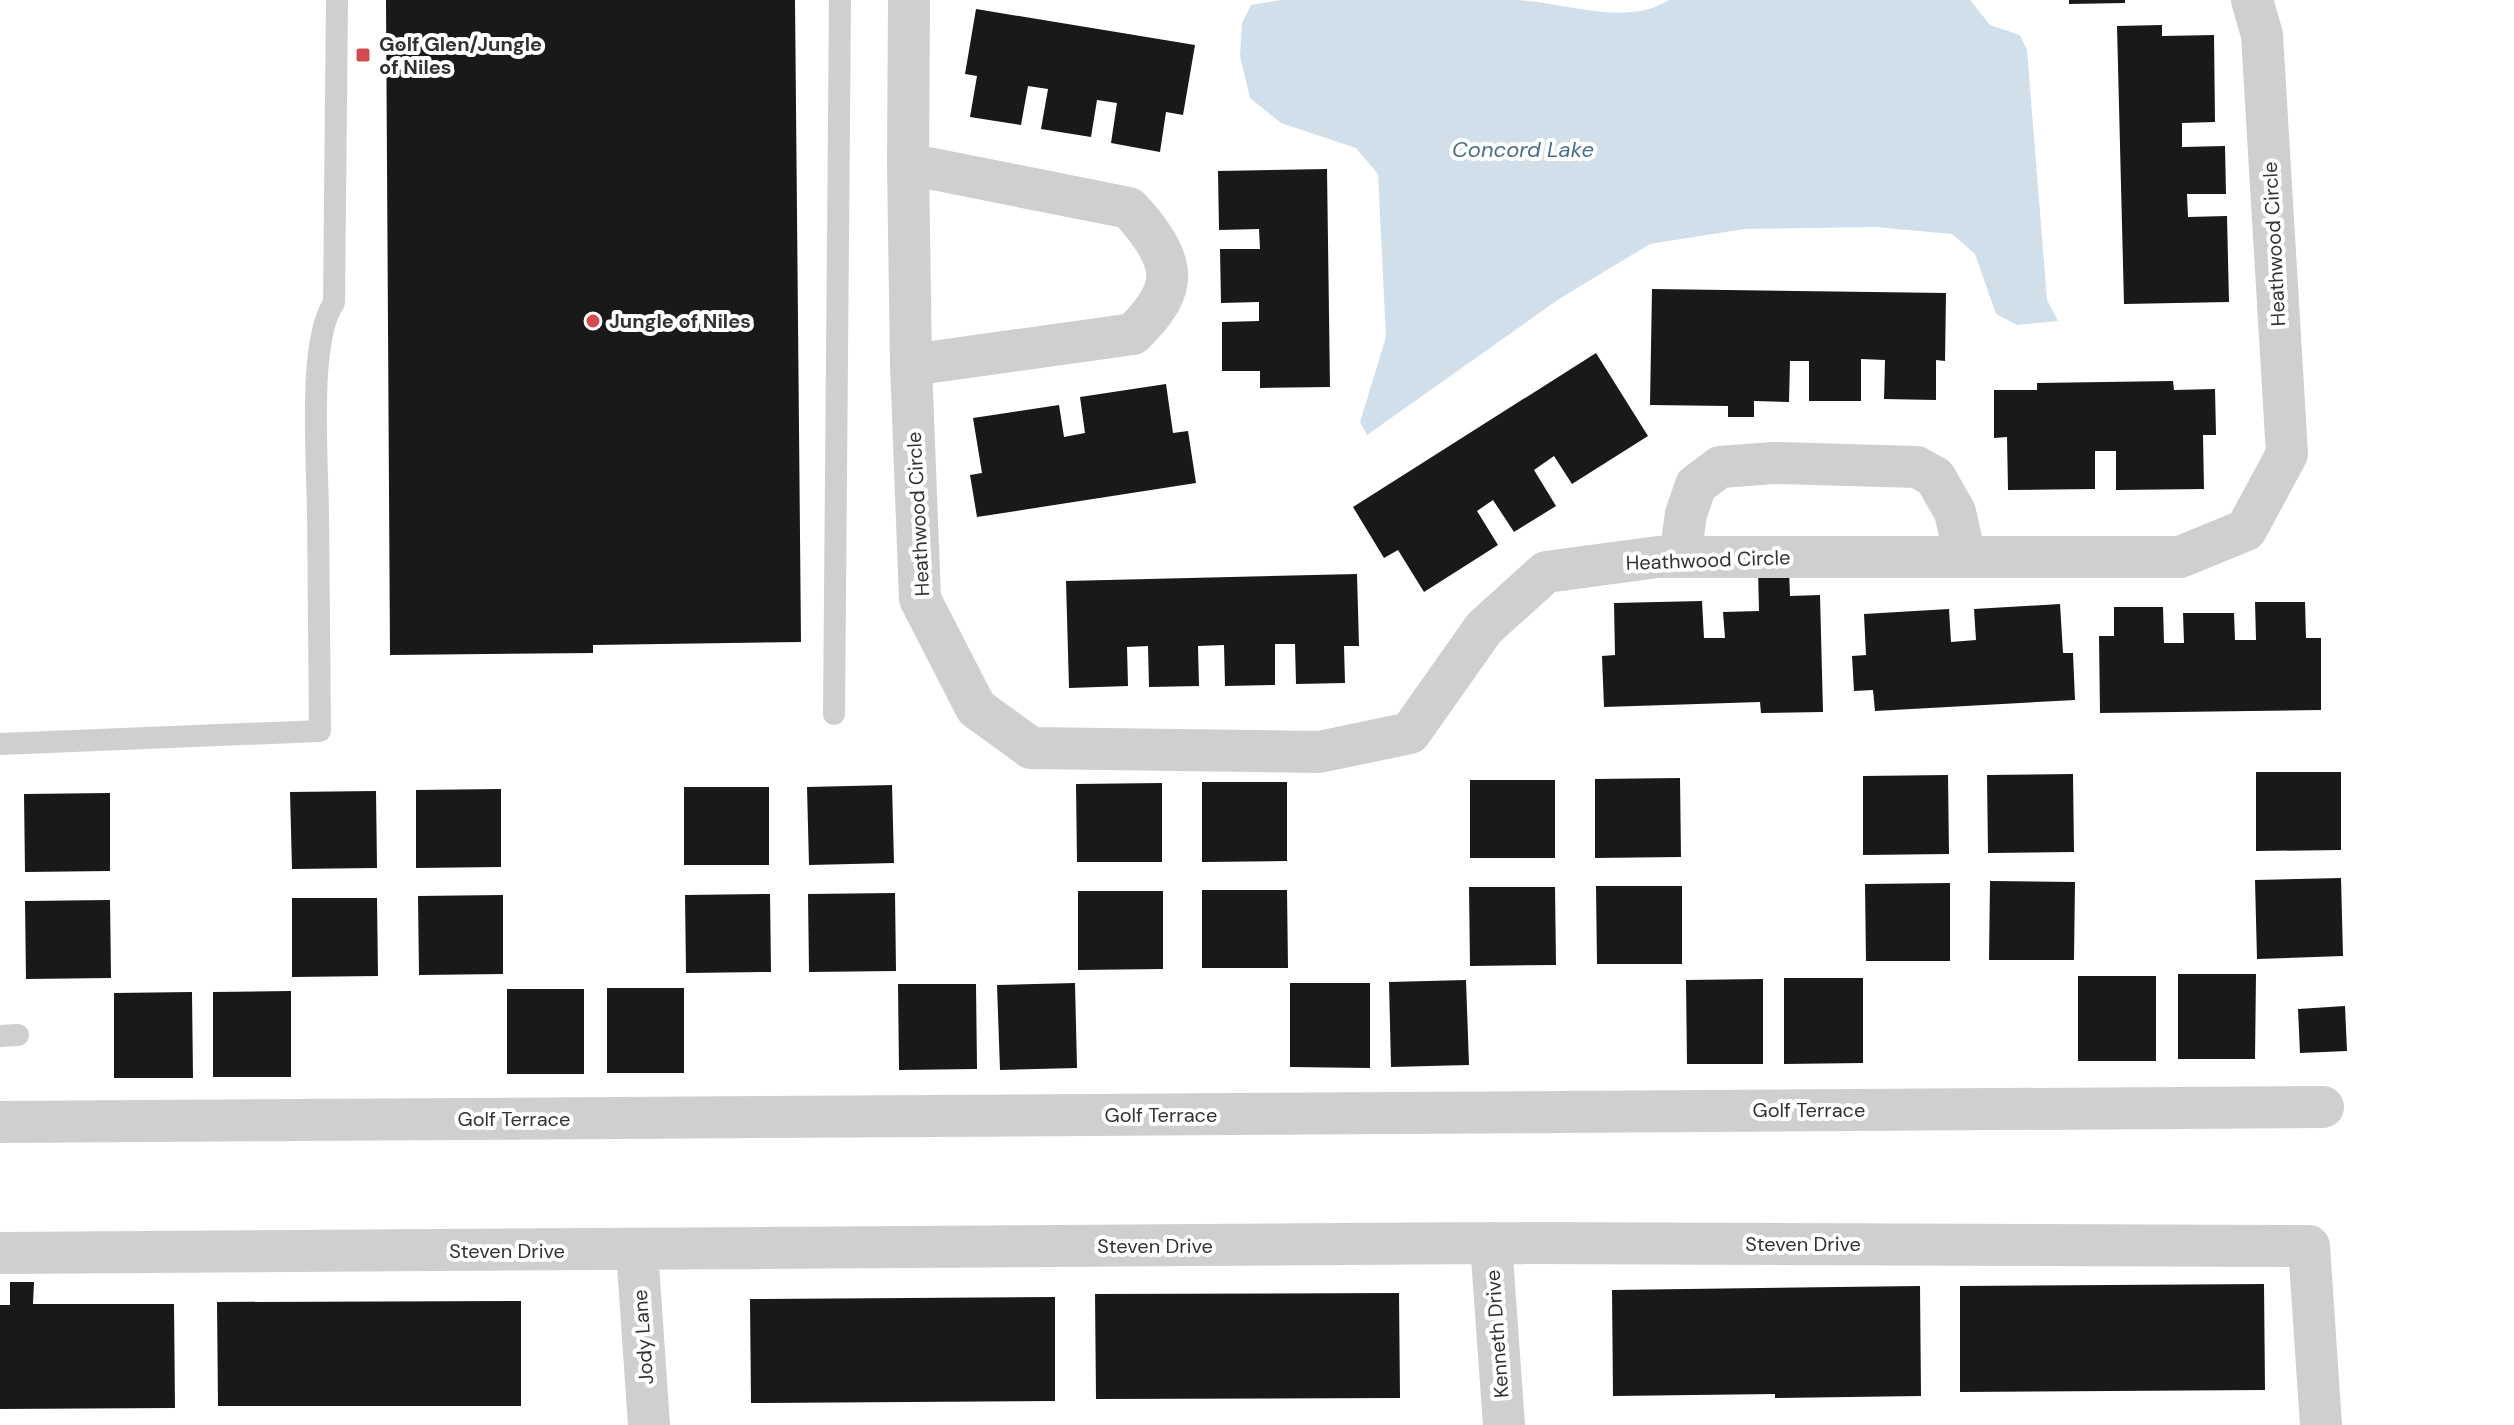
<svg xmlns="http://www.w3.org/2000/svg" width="2514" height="1425" font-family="'DM Sans',sans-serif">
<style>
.water{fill:#d1dfea}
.building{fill:#191919}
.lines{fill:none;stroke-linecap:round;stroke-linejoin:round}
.lane{stroke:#cfcfcf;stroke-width:22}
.street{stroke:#cfcfcf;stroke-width:42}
.poi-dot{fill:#d14c51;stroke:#fff;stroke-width:3}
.labels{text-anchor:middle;stroke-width:8;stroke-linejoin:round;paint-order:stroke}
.poi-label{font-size:20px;font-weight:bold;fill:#323232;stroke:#fff;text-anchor:start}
.street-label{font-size:20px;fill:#323232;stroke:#fff}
.water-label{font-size:22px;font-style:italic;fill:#496f8b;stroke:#fff}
</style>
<rect width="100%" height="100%" fill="#fff"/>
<path class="water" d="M1280,0C1358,0 1436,0 1513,0C1562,1 1625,28 1669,0H1970L1990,25L2020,35L2027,50L2047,300L2058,321L2017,325L1996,314L1975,254L1952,234L1876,227L1744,229L1650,244L1559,299L1367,435L1360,422L1386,337L1378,174L1356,148L1281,123L1250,98L1240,56L1242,23L1251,5Z"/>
<path class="building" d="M386,0H795L801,642L593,645V653L390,655Z
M2069,0H2125V3L2069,4Z
M976,9L1195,45L1183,115L1166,112L1160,152L1111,143L1117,103L1097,100L1091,137L1041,129L1048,89L1028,86L1021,125L970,117L977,76L965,74Z
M2162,25V36L2214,35L2215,122L2182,123V147L2225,146L2226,194H2187L2188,217L2227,216L2229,302L2124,304L2117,26Z
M1327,169L1330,387L1260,388V371H1222V322L1259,321V302L1221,303L1220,249H1260L1259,229L1219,230L1218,171Z
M1652,289L1946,293L1945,361L1936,360V400L1884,399L1885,360L1861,359V401H1809V361H1790L1789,402L1754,401V417H1728V406L1650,405Z
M1596,353L1648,436L1572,484L1554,456L1534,470L1556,506L1514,532L1493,500L1477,511L1498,545L1424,592L1398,550L1384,558L1353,507Z
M2173,381L2174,390L2215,389L2216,435H2203L2204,489L2116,490V451H2095V489L2008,490L2007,437L1994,438V390H2037V383Z
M1166,384L1173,433L1188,431L1196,483L977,517L970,475L982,473L973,418L1059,405L1064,437L1085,433L1080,397Z
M1789,569L1790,596L1820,595L1823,712L1761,713L1760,702L1604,707L1602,656L1615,655L1614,603L1702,601L1704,638H1725L1723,612L1759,611L1758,570Z
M1357,574L1359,646H1344L1345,683L1296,684L1295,644H1275V685L1225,686L1224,645L1198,646L1199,686L1149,687L1148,646L1127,647L1128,686L1069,688L1066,581Z
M2255,602H2305L2306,638H2321V710L2100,713L2099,636H2114V607H2163L2164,643H2184L2183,613H2234L2235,640H2256Z
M2060,604L2063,653H2073L2075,700L1875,711L1873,690L1854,691L1852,656L1866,655L1864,614L1949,609L1951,642L1976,640L1974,609Z
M2256,772H2341V850L2256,851Z
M2073,774L2074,852L1988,853L1987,775Z
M1948,775L1949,854L1863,855V776Z
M1680,778L1681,857L1595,858V779Z
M1470,780H1555V858H1470Z
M1202,782H1287V861L1202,862Z
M1162,783V862H1077L1076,784Z
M892,785L894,863L809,865L807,787Z
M684,787H769V865H684Z
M501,789V867L416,868V790Z
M376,791L377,868L292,869L290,792Z
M110,793V871L25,872L24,794Z
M2341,878L2343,956L2257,959L2255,880Z
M1990,881L2075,882L2074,960H1989Z
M1950,883V961H1866L1865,884Z
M1596,886H1682V964H1597Z
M1469,887H1555L1556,965L1470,966Z
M1202,890H1287L1288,968H1202Z
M1078,891H1163V969L1078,970Z
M895,893L896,971L809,972L808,894Z
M770,894L771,972L686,973L685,895Z
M503,895V974L419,975L418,896Z
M292,898H377L378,976L292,977Z
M110,900L111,978L26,979L25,901Z
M2178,974H2256L2255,1059H2178Z
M2078,976H2156V1061H2078Z
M1784,978H1863V1063L1784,1064Z
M1763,979V1064H1687L1686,980Z
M1466,980L1469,1065L1391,1067L1389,982Z
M1075,983L1077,1068L1000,1070L997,985Z
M1290,983H1370V1068L1290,1067Z
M898,984H976L977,1069L899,1070Z
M607,988H684V1073H607Z
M507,989H584V1074H507Z
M291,991V1077H213V992Z
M192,992L193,1078H114V993Z
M2345,1006L2347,1051L2300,1053L2298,1009Z
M10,1282H34L33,1304H174L175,1408L0,1409V1305H10Z
M2264,1284L2265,1390L1960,1392V1286Z
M1920,1286L1921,1396L1775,1398V1394L1613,1396L1612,1290Z
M1399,1293L1400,1398L1096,1399L1095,1294Z
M1055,1297V1401L751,1403L750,1299Z
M521,1301V1406H218L217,1302Z"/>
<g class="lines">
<path class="lane" d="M834,714L840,0
M0,744L320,731C319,660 318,588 318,516C318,467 307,340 334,303L337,0
M0,1036L18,1035"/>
<path class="street" d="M909,0L908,164L911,365L920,599L976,708L1031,748L1319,752L1410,733L1484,628L1546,572L1658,557H2180L2246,530L2287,454L2262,35L2252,0
M908,164L1129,208C1145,225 1170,255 1167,280C1165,301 1147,320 1133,334L911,365
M1680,557L1686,514L1696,485L1720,467L1774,463L1917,467L1935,477L1955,512L1965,557
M0,1122L2323,1107
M1491,1243L1504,1425
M637,1250L649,1425
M0,1253L1491,1243L2309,1246L2321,1425"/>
</g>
<g class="poi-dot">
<rect x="355" y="47" width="16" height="16" rx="4"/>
<circle cx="593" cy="321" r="8"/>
</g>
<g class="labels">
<g class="poi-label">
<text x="379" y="51">Golf Glen/Jungle<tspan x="379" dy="23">of Niles</tspan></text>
<text x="609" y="328">Jungle of Niles</text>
</g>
<g class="street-label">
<text transform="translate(2274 244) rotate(-93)" y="7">Heathwood Circle</text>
<text transform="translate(918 514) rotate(-93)" y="7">Heathwood Circle</text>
<text transform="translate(1708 560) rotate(-2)" y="7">Heathwood Circle</text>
<text x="1809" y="1117">Golf Terrace</text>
<text x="1161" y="1122">Golf Terrace</text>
<text x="514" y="1126">Golf Terrace</text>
<text x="1803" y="1251">Steven Drive</text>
<text x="1155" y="1253">Steven Drive</text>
<text x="507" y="1258">Steven Drive</text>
<text transform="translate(1497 1334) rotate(-94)" y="7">Kenneth Drive</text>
<text transform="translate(643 1337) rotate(-94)" y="7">Jody Lane</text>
</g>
<g class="water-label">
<text x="1523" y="157">Concord Lake</text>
</g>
</g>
</svg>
